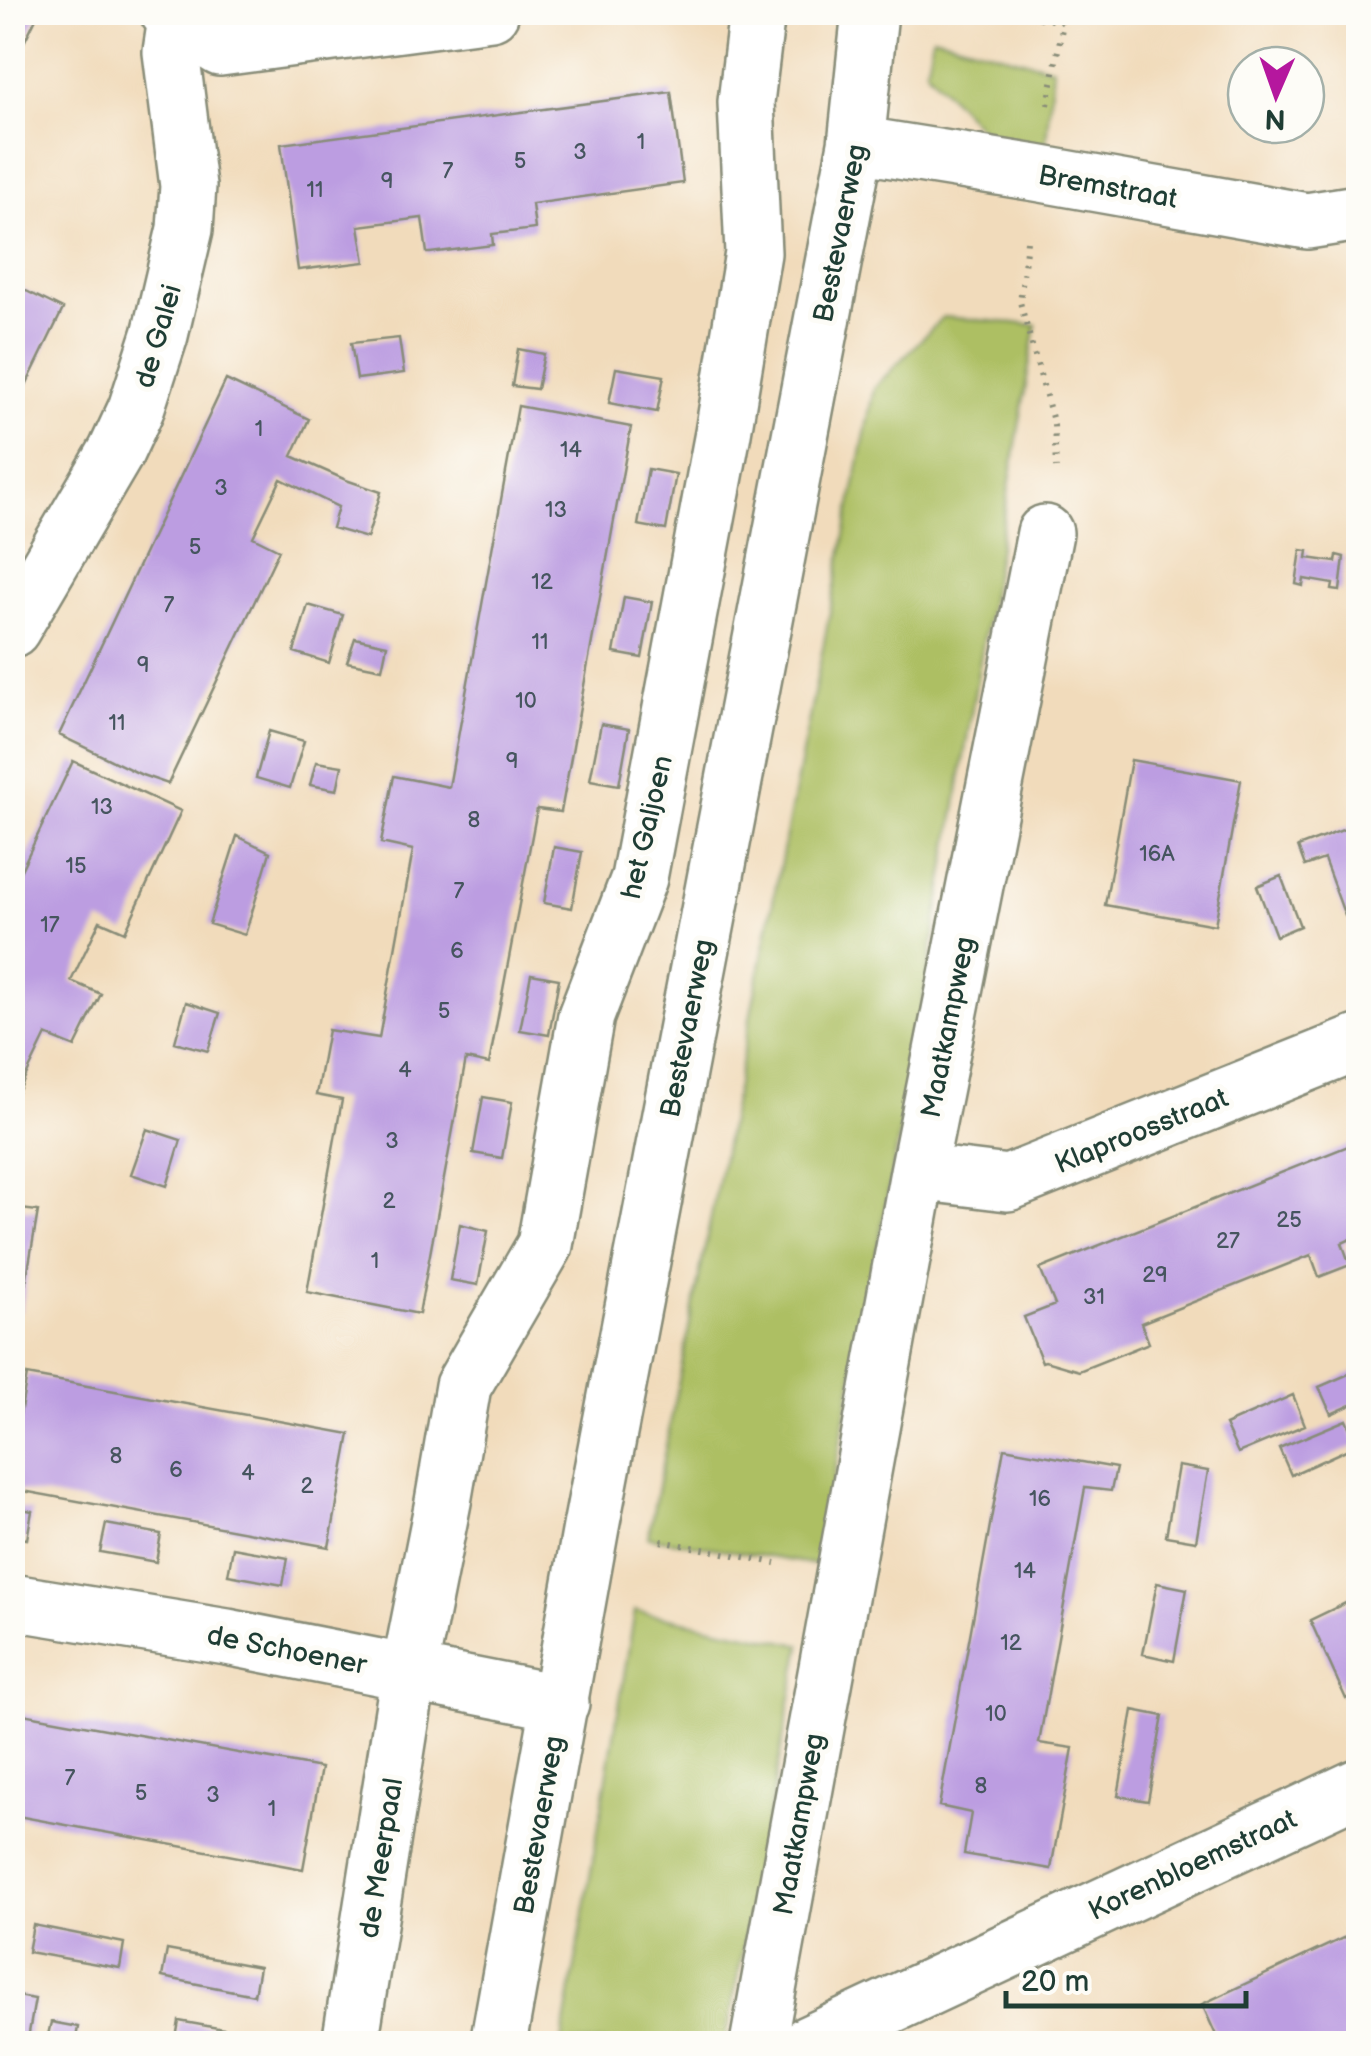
<svg xmlns="http://www.w3.org/2000/svg" width="1371" height="2056" font-family="'Balsamiq Sans',sans-serif">
<style>
.green{fill:#adbf63;stroke:#667e4c;stroke-width:2.5}
.building{fill:#bc9de1}
.lines{fill:none;stroke-linecap:round;stroke-linejoin:round}
.minor-casing{stroke:#888c78;stroke-width:60}
.tertiary-casing{stroke:#888c78;stroke-width:60}
.path{stroke:#888c78;stroke-width:6;stroke-dasharray:2.5 8;stroke-linecap:butt}
.minor{stroke:#fff;stroke-width:55}
.tertiary{stroke:#fff;stroke-width:55}
.labels{text-anchor:middle;stroke-width:10;stroke-linejoin:round;paint-order:stroke}
.number-label{font-size:22px;fill:#46555f}
.street-label{font-size:28px;fill:#1f3d34;stroke:#fdfcf7}
</style>
<rect width="100%" height="100%" fill="#fdfcf7"/>
<filter id="ink" filterUnits="userSpaceOnUse"><feTurbulence type="fractalNoise" baseFrequency=".01" numOctaves="2"/><feDisplacementMap in="SourceGraphic" scale="20" xChannelSelector="R" yChannelSelector="G"/><feConvolveMatrix kernelMatrix="1 2 1 2 8 2 1 2 1" color-interpolation-filters="sRGB"/></filter>
<filter id="wash" filterUnits="userSpaceOnUse"><feTurbulence type="fractalNoise" baseFrequency=".0048" numOctaves="4" result="noise"/><feDisplacementMap in="SourceGraphic" scale="40" xChannelSelector="R" yChannelSelector="G"/><feGaussianBlur stdDeviation="2.25" result="paint"/><feColorMatrix in="noise" values="0 0 0 0 0 0 0 0 0 0 0 0 0 0 0 0 0 1.4 0 .05"/><feComposite in="paint" operator="in"/></filter>
<g filter="url(#wash)">
<rect width="100%" height="100%" fill="#f1dbbb"/>
<path class="green" d="M933,36L1053,68L1045,151L986,135L926,70Z
M943,317L1036,325L912,1068L817,1565L648,1537L874,388Z
M635,1611L801,1645L725,2043H562Z"/>
<g id="blocks">
<path class="building" d="M12,12H25L36,18L12,67Z
M671,92L683,183L532,204L535,229L492,234L493,245L430,253H427L422,218L359,226L365,262L298,270L281,144Z
M12,284L63,309L12,414Z
M399,338L404,373L357,379L351,343Z
M518,349L544,354L537,389L512,386Z
M616,368L664,376L657,412L609,403Z
M226,380L309,419L292,456L346,480L381,492L367,538L332,528L338,507L281,479L253,537L279,550L168,784L142,775L59,735Z
M518,406L631,427L561,812L537,809L489,1064L466,1059L419,1314L307,1292L342,1100L316,1095L328,1030L379,1038L413,850L381,843L394,776L449,787Z
M648,469L676,474L666,530L638,525Z
M1301,550L1308,551L1307,558L1336,562L1337,555L1344,557L1340,591L1332,590L1333,584L1304,579L1303,586L1296,584Z
M624,597L652,602L642,658L614,653Z
M308,605L343,615L329,663L294,652Z
M355,638L387,645L382,669L347,662Z
M601,724L629,729L619,785L590,780Z
M269,731L304,741L290,788L256,778Z
M1131,760L1241,780L1215,925L1105,905Z
M73,761L181,811L125,932L100,921L71,981L101,994L75,1047L46,1035L12,1105V889Z
M316,762L342,766L337,790L310,785Z
M1358,824V910L1345,916L1324,859L1305,866L1298,847Z
M237,836L270,852L245,935L209,924Z
M554,847L582,852L572,908L544,903Z
M1281,876L1300,926L1276,936L1257,886Z
M531,974L559,979L549,1035L520,1030Z
M186,1002L220,1013L208,1051L175,1042Z
M483,1097L512,1102L502,1158L473,1153Z
M147,1129L181,1140L167,1186L131,1174Z
M1358,1142V1236L1342,1243L1350,1265L1319,1277L1311,1255L1141,1323L1149,1343L1079,1371L1045,1361L1042,1362L1024,1317L1055,1305L1040,1269Z
M12,1208L38,1211L21,1312L12,1308Z
M460,1224L488,1231L478,1285L450,1280Z
M1358,1370V1402L1331,1414L1319,1387Z
M27,1375L350,1434L329,1547L12,1489V1460Z
M1293,1395L1305,1425L1238,1453L1225,1425Z
M1346,1420L1357,1445L1291,1475L1279,1448Z
M1004,1448L1116,1468L1111,1491L1085,1488L1039,1743L1073,1748L1051,1869L964,1854L971,1813L939,1806Z
M1178,1466L1208,1471L1196,1541L1166,1536Z
M12,1507L32,1511L27,1539L12,1537Z
M106,1524L161,1534L156,1562L100,1552Z
M233,1548L288,1558L283,1585L228,1575Z
M1157,1583L1187,1589L1174,1661L1143,1654Z
M1358,1597V1693L1346,1699L1310,1620Z
M1133,1710L1163,1716L1148,1801L1118,1796Z
M12,1712L321,1768L303,1869L12,1815Z
M33,1925L124,1943L120,1968L28,1952Z
M1358,1931V2044H1220L1202,2004Z
M167,1950L259,1967L254,1995L162,1977Z
M12,1995L35,1999L27,2044H12Z
M179,2021L280,2039L279,2044H175Z
M51,2022L78,2027L75,2044H46Z"/>
</g>
</g>
<g filter="url(#ink)">
<use href="#blocks" fill-opacity="0" stroke="#888c78" stroke-width="2.5"/>
<g class="lines">
<g class="minor-casing">
<path id="minor" d="M168,12L175,20L220,48L491,12
M12,629L116,452L136,409L160,335L185,229L188,186L171,52L177,12
M918,1172L1008,1183L1358,1043
M12,1602L227,1637L561,1703
M350,2044L409,1673L443,1502L463,1386L545,1245L586,1016L639,878L723,433L753,253L746,102L757,12
M758,2044L918,1172L1045,533
M808,2044L1358,1787"/>
</g>
<g class="tertiary-casing">
<path id="tertiary" d="M856,144L1036,173L1307,221L1358,213
M498,2044L591,1527L856,144L870,12"/>
</g>
<path class="path" d="M1008,12L1062,22
M1048,105L1065,12
M1027,241L1020,302L1054,425L1056,468
M661,1541L776,1563"/>
<use href="#minor" class="minor"/>
<use href="#tertiary" class="tertiary"/>
</g>
</g>
<g class="labels">
<g class="number-label">
<text x="641" y="149">1</text>
<text x="580" y="159">3</text>
<text x="520" y="168">5</text>
<text x="448" y="178">7</text>
<text x="387" y="188">9</text>
<text x="315" y="197">11</text>
<text x="259" y="436">1</text>
<text x="571" y="457">14</text>
<text x="221" y="495">3</text>
<text x="556" y="517">13</text>
<text x="195" y="554">5</text>
<text x="542" y="589">12</text>
<text x="169" y="612">7</text>
<text x="540" y="649">11</text>
<text x="143" y="672">9</text>
<text x="526" y="708">10</text>
<text x="117" y="730">11</text>
<text x="512" y="768">9</text>
<text x="102" y="814">13</text>
<text x="474" y="827">8</text>
<text x="1157" y="861">16A</text>
<text x="76" y="873">15</text>
<text x="459" y="898">7</text>
<text x="50" y="932">17</text>
<text x="457" y="958">6</text>
<text x="444" y="1018">5</text>
<text x="405" y="1077">4</text>
<text x="392" y="1148">3</text>
<text x="389" y="1208">2</text>
<text x="1289" y="1227">25</text>
<text x="1228" y="1248">27</text>
<text x="375" y="1268">1</text>
<text x="1155" y="1282">29</text>
<text x="1094" y="1304">31</text>
<text x="116" y="1463">8</text>
<text x="176" y="1477">6</text>
<text x="248" y="1480">4</text>
<text x="307" y="1493">2</text>
<text x="1040" y="1506">16</text>
<text x="1025" y="1578">14</text>
<text x="1011" y="1650">12</text>
<text x="996" y="1721">10</text>
<text x="70" y="1785">7</text>
<text x="981" y="1793">8</text>
<text x="141" y="1800">5</text>
<text x="213" y="1802">3</text>
<text x="272" y="1816">1</text>
</g>
<g class="street-label">
<text transform="translate(1108 186) rotate(10)" y="10">Bremstraat</text>
<text transform="translate(839 233) rotate(-79)" y="10">Bestevaerweg</text>
<text transform="translate(157 336) rotate(-74)" y="10">de Galei</text>
<text transform="translate(646 827) rotate(-77)" y="10">het Galjoen</text>
<text transform="translate(947 1027) rotate(-79)" y="10">Maatkampweg</text>
<text transform="translate(686 1028) rotate(-79)" y="10">Bestevaerweg</text>
<text transform="translate(1141 1130) rotate(-22)" y="10">Klaproosstraat</text>
<text transform="translate(287 1649) rotate(11)" y="10">de Schoener</text>
<text transform="translate(798 1824) rotate(-80)" y="10">Maatkampweg</text>
<text transform="translate(538 1825) rotate(-80)" y="10">Bestevaerweg</text>
<text transform="translate(380 1858) rotate(-81)" y="10">de Meerpaal</text>
<text transform="translate(1192 1864) rotate(-25)" y="10">Korenbloemstraat</text>
</g>
</g>
<rect width="1371" height="2056" fill="none" stroke="#fdfcf7" stroke-width="50"/>
<g transform="translate(1276 95) rotate(182)"><circle r="48" fill="#fdfcf7" stroke="#a4b0a9" stroke-width="2.5"/>
<path d="M0-8L18 38L0 25L-18 38Z" fill="#b5179e"/>
<text y="-15" font-size="28" font-weight="bold" text-anchor="middle" fill="#1f3d34">N</text>
</g>
<path d="M1006 1991v15h240v-15" fill="none" stroke="#1f3d34" stroke-width="5"/>
<text x="1021" y="1991" font-size="30" fill="#1f3d34" stroke="#fdfcf7" stroke-width="8" paint-order="stroke">20 m</text>
</svg>
